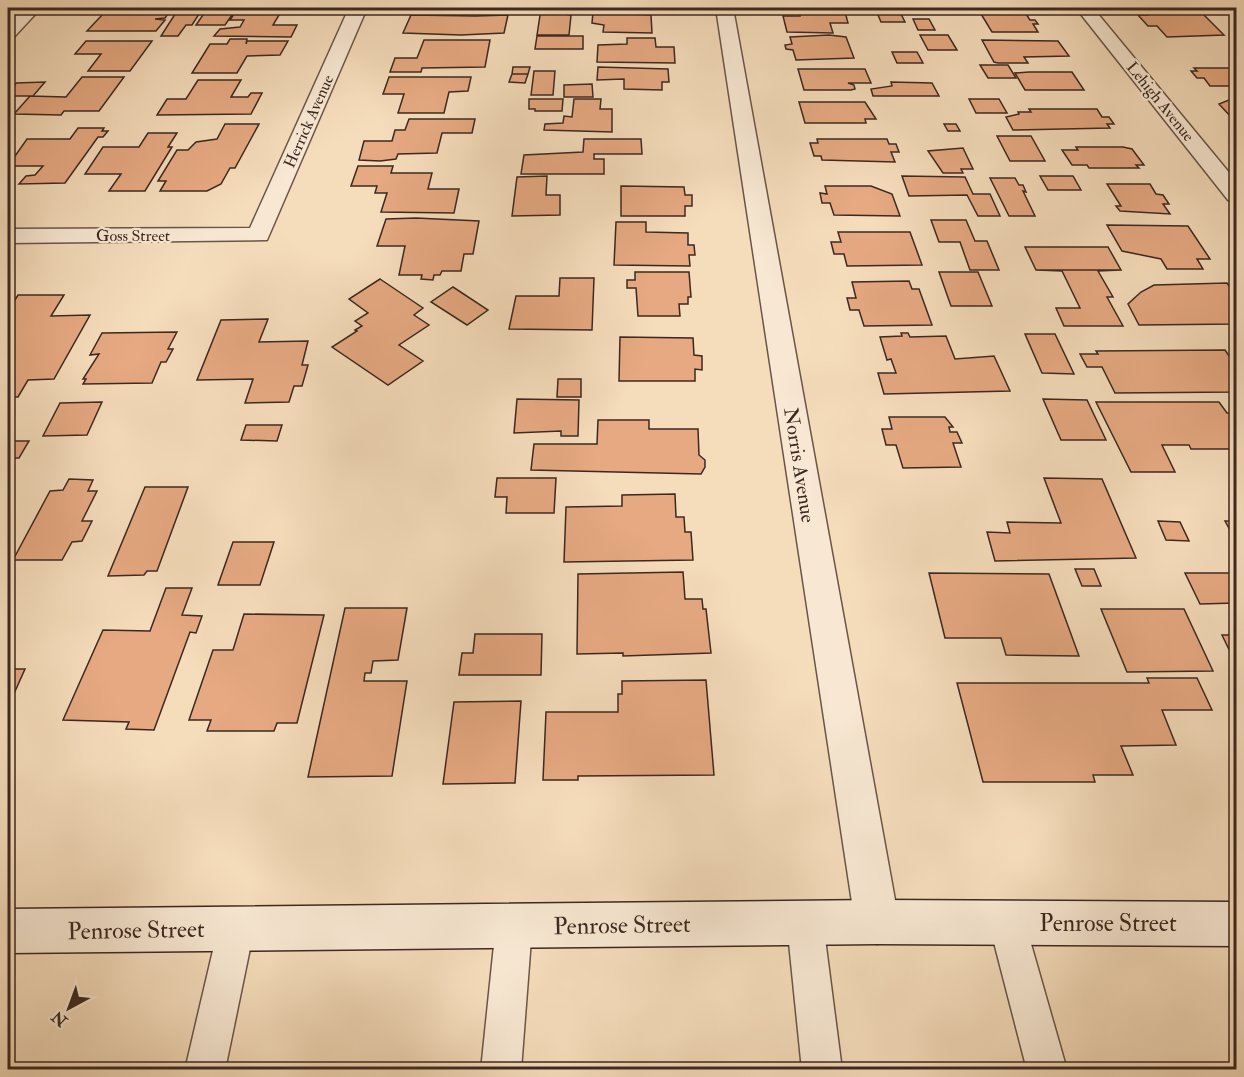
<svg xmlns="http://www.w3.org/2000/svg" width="1244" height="1077" font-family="'IM FELL Double Pica',serif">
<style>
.building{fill:#e6a982;stroke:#3c2820;stroke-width:1.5}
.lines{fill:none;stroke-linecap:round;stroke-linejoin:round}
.service-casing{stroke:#6a5547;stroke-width:3}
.minor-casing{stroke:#6a5547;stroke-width:3}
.secondary-casing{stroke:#3c2820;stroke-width:3}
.service{fill:#f8e8d3;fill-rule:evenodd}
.minor{fill:#f8e8d3;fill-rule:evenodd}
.secondary{fill:#f8e8d3;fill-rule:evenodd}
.labels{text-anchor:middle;stroke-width:4.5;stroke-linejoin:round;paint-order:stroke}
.far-street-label{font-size:16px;fill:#3c2820;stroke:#f8e8d3}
.street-label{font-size:20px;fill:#3c2820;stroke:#f8e8d3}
.near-street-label{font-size:24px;fill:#3c2820;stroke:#f8e8d3}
</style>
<rect width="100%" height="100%" fill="#f5dcbb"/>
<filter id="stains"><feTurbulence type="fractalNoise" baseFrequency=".00333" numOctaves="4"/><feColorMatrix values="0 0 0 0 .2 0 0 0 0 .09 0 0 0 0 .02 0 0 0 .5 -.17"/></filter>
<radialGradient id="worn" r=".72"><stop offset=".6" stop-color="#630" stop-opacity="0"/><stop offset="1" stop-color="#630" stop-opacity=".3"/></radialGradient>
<path class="building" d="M844,8L848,23H830L833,33L787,32L783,16H800L799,12H804L803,9Z
M875,8H898L905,22H881Z
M541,9L565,10V14L571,15L569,35H537Z
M282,10L273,25H297L291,37L214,36L220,29L240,27L244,20H230L236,11Z
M136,11H170L165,18L155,19L165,20L156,31H87L103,14H133Z
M177,11H201L192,25H186L178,36H161Z
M1200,11L1224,35L1167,37L1157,26H1148L1138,15H1147L1144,12Z
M205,12H234L225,25H196Z
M593,12L651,15L652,33L603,32L604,25L592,23Z
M981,14H1026L1030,20H1035L1038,24H1033L1038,32H992Z
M411,15L476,16L508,15L504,33L461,35L403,33Z
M913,19H929L935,30H918Z
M829,35L846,37L854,58L796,60L793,50L786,49L785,45L792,44L790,37Z
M920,35H948L957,50H928Z
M537,36H583V49H535Z
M627,38H655L656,47H674L675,63L597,62L598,45L627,44Z
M230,39H247L246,44L247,41H288L280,55L247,56L237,73H192L210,44H227Z
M424,40H490L485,67L422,68L421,72H390L395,58H417Z
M982,40L1058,41L1069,56L1024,57L1028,63H998L994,62Z
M86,41H152L130,71H88L101,54H75Z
M892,52H917L923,63H897Z
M980,65H1008L1016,78H988Z
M513,67H530L528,74H512Z
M598,67L668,69L669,82H662V90L624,89V79L597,80Z
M1194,68H1236V86H1210L1204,78H1197L1191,71H1197Z
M798,69H865L871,83H848L854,85L855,89L851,90H804Z
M534,71H555L553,95H531Z
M1029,72H1072L1084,90H1025L1015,73Z
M512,74H528L525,83L509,82Z
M82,77H124L99,111H64L61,115L14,114L30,96L66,97Z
M389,77H471L468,91L449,92L444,113H398L404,94H383Z
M198,80H241L231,97H248L251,93H262L251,114L157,115L167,99H186Z
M45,82L33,96H8L16,83Z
M891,82L932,83L939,96H873L871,89L892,86Z
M592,84L593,97H564V85Z
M529,99H563L562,111H535V109H529Z
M574,99H601L600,109H612V132L544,130L545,124L563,123L564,116L572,117Z
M969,99H999L1007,113H976Z
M1229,100H1236V118H1232L1219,104Z
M799,102H865L876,119H865L866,123H805Z
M1029,109H1097L1102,117H1109L1114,124H1107L1110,128L1013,130L1006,117L1019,114L1018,112H1031Z
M409,119H475L472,133H442L437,153L398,154L396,159L380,161L359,160L364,141H392L395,130H405Z
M225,124H259L235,168H230L221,184L207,191H160L166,181H158L177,150H188L196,142L217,139Z
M944,124H956L960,131H948Z
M78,128H104L102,131H108L103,137H98L65,183L19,184L26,176L35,175L43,166H8L27,139H70Z
M148,133H177L168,147H172L145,191H109L121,174H85L103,147H139Z
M997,136H1031L1045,161H1010Z
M584,139H641L642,154H594V159H604V174H521L524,155L583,152Z
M817,139H887L889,144H896L899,152H891L895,162L822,160L821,156H814L810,143H818Z
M1076,147H1123L1132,149L1144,165H1136L1139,168H1089L1087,165H1072L1062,150H1078Z
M963,148L973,169H961L963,173H943L928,151Z
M358,166H393L391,173H432L428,189H459L454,213L381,212L387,193H375L377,186H351Z
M547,176L546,195H560V215L512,216L517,177Z
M902,176L965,177L973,194H990L1000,216H978L967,195L909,196Z
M1040,176H1073L1081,190H1048Z
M990,178H1015L1019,185H1023L1026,192L1023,191L1035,216H1009Z
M1107,184H1150L1156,194L1163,195L1169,204H1163L1170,214L1120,211L1116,206H1121Z
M621,186L684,187L685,195H692V206H685V216H621Z
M825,186H871L892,194L900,216L834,215L830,203H822L820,193L827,194Z
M416,218L479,221L473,254H464L461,271H442L440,275H434L433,280L421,279L422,275H399L405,246H377L386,219Z
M931,220H966L975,241H987L999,270H970L960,242H939Z
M616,222H646V232L688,233V245H694L695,255H689L690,266L614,265Z
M1107,225L1188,226L1210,259H1197L1203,269H1167L1161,259L1122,251Z
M838,232H910L922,265L847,266L844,254H834L831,242H841Z
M1025,247H1108L1121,270H1036Z
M1036,270H1121L1098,271L1113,297H1107L1123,326H1064L1056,308H1080L1062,271Z
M635,272H689L691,297H688V304H679L680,316H638L636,288H627V280H635Z
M939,272H978L992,306H951Z
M560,278H594L592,330L509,329L516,296H559Z
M380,279L423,308L414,315L429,325L399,345L423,361L388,385L332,347L357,331L355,330L362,326L355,321L368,313L349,299Z
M909,281L912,289H919L932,325L864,326L859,310H850L847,298H856L852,282Z
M1227,283L1236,296V324L1139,325L1128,304L1141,292L1154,285Z
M453,287L488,310L467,325L431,302Z
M18,295H64L51,316L90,315L54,379L28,380L18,397H8V311Z
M268,319L259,342L308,341L302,365H308L302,386H294L289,402L245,403L253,379L197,380L221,320Z
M177,332L168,349H173L166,362H161L152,383L83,384L86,379H83L99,354L90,355L102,333Z
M901,333H908L910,337L946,336L955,359L994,356L1010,391L884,394L878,373H896L891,359L887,360L880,337L902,336Z
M1025,334H1055L1074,374L1042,373Z
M620,337L693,338L694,355L702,356V370L695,369V381H619Z
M1225,350L1229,356H1236V392L1115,393L1102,367H1087L1080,354H1098L1096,351Z
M558,379H581V397H557Z
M517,399L579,400L578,436H561V431L514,433Z
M1043,399L1087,400L1106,440H1061Z
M102,402L87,435L43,436L60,403Z
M1096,402H1219L1227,413H1236V449H1191L1189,445H1162L1175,472H1131Z
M889,417H945L953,427H949L950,432H957L962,443H953L961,467L903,468L896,445H886L882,429H892Z
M598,420H649V429H698L699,455L705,460V467L701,474L531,470L534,444H597Z
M246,425H282L277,441L241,440Z
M8,441H29L19,458H8Z
M497,478H556L554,513H506L507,497H495Z
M1044,478L1102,479L1136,558L995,561L987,532L1010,533L1007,522L1061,523Z
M69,479L93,480L88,491H97L82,521H92L82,541L72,542L62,560H13L50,491L63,490Z
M145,487H188L157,571H147L144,575L108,576Z
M675,494L676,517H684L685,532H691L693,560L564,562L566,507L622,506V495Z
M1158,521L1180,522L1189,541L1166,540Z
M1225,521H1236V541Z
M233,542H274L260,585H218Z
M1075,569H1094L1101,586H1082Z
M683,572L685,599H702L703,609H706L711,653L623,656V653L577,654L578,574Z
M929,573L1049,574L1079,656L1006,655L1001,638H945Z
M1185,573H1236V603L1200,604Z
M166,588H192L182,615L202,616L196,633L190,632L154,730L126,729L129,722L63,720L103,630L150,631Z
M345,608H407L398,660L373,661L371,673H365L364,681H407L392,776L308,777Z
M1101,609H1184L1213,671L1127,672Z
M244,614L324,615L297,723H277L274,731H207L211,720H189L213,650H233Z
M475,634H542L541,675H459L462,653H473Z
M1222,635H1236V664Z
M8,669H25L8,707Z
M1147,678H1197L1212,710H1162L1176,745L1121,746L1133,775H1093L1095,782H983L957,683H1149Z
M706,680L714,775L578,776V780H543L546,712H618V694H622V681Z
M521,701L515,783L443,784L454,702Z"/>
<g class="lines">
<g class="service-casing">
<path id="service" d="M805,905L818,910L823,923L842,1070H802L787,923L792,910Z
M1007,905L1020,910L1025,923L1067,1070H1027L989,923L994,910Z
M514,908L527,913L532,926L521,1070H481L496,926L501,913Z
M236,911L249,916L254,929L225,1070H185L218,929L223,916Z"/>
</g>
<g class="minor-casing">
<path id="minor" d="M23,8H41L14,37L8,38V23Z
M349,8H367L267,240L8,243V229L250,228Z
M716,8H733L899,922L893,938L877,944L861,938L855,922Z
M1076,8H1093L1236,181V202L1228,200Z"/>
</g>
<g class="secondary-casing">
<path id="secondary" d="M877,900L1236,902V946L877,944L8,953V909Z"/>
</g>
<use href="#service" class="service"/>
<use href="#minor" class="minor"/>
<use href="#secondary" class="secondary"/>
</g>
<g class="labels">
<g class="far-street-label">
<text transform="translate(1161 101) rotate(51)" y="6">Lehigh Avenue</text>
<text transform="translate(308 121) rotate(-66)" y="6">Herrick Avenue</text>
<text x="133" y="241">Goss Street</text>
</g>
<g class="street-label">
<text transform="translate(800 465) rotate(81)" y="7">Norris Avenue</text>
</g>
<g class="near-street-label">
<text x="1108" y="931">Penrose Street</text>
<text transform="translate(622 925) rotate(-1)" y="8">Penrose Street</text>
<text transform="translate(136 930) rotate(-1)" y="8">Penrose Street</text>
</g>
</g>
<rect width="1244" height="1077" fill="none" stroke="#f5dcbb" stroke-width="30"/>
<rect x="9" y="9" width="1226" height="1059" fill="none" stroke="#3c2820" stroke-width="3"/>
<rect x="15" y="15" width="1214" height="1047" fill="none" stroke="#3c2820" stroke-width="1.5"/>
<g transform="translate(69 1008) rotate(221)" stroke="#f8e8d3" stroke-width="4.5" paint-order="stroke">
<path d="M0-4.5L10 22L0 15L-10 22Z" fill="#3c2820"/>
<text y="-9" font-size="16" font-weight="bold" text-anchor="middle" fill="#3c2820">N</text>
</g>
<rect width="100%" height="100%" filter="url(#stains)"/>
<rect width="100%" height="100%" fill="url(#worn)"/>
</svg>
